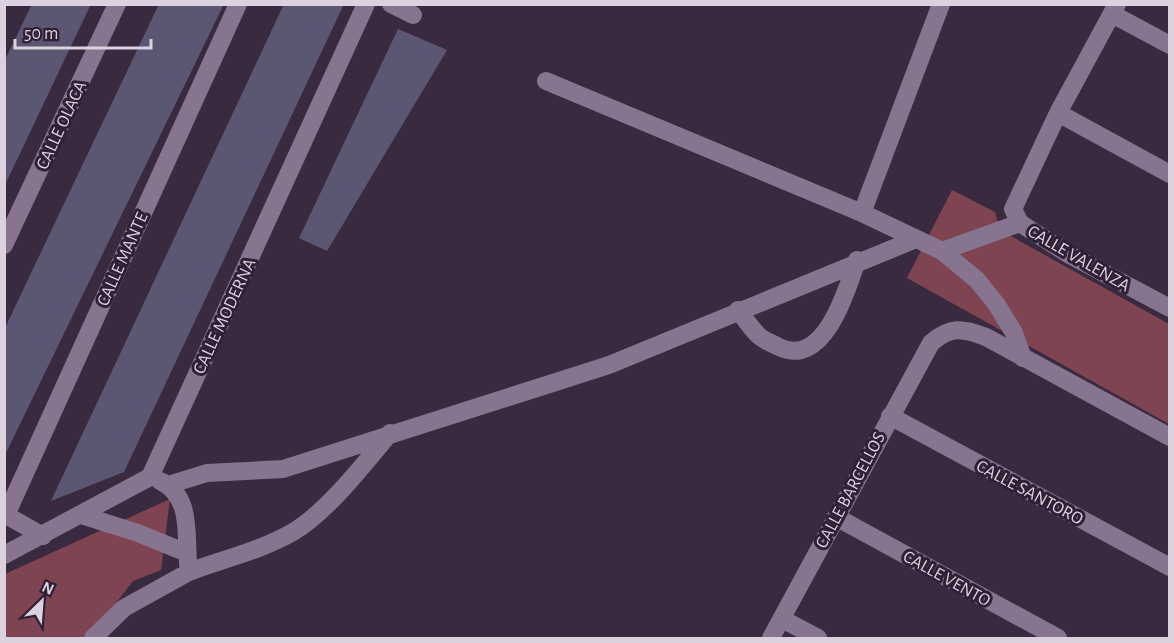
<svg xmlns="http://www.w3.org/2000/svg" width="1174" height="643" font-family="'Alegreya Sans',sans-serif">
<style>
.green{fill:#7e4451}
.building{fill:#5b5773}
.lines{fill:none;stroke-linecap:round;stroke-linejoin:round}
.street{stroke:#87748e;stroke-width:18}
.labels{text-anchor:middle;stroke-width:6;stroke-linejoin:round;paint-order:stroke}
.street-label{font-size:18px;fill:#dbd1df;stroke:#302036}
</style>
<rect width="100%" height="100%" fill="#3a2a40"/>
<path class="green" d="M952,190L995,212L998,223L1007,234L1169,324V424L907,278Z
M170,499L161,570L133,581L89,638H5V574Z"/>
<path class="building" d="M32,4H91L4,187V62Z
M159,4H224L4,457V330Z
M284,4H344L124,472L51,501Z
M398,29L447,50L327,251L299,238Z"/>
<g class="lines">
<path class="street" d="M391,4L413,15
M1117,4L1058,113L1013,209L1020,223L1068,254L1170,308
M1112,14L1170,45
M546,81L862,213L942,251L977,280L997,305L1014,333L1023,358
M1058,113L1170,174
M862,213L941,4
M4,245L117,4
M942,251L1020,223
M738,310C744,318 751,328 758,335C764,341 772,343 779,347C824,369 847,290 857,260
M890,416L1170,567
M168,485L207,473L283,469L609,365L916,239
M4,514L43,536
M6,515L238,4
M81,515L138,533L187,553
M836,517L1058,638
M4,555L150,477L366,4
M189,572C223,559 260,551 293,532C327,512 364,464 390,433
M782,619L818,638
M93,638L124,608L189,572C184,541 195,497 160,481
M771,638L931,343C950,326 963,328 986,337L1170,437"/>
</g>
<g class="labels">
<g class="street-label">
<text transform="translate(61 125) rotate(-65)" y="6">CALLE OLACA</text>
<text transform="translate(1079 258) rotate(30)" y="6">CALLE VALENZA</text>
<text transform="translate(122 259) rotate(-66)" y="6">CALLE MANTE</text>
<text transform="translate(224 316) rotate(-65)" y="6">CALLE MODERNA</text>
<text transform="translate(850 490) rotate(-62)" y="6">CALLE BARCELLOS</text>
<text transform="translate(1030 492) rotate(28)" y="6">CALLE SANTORO</text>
<text transform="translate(947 578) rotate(29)" y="6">CALLE VENTO</text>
</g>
</g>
<rect width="1174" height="643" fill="none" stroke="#dbd1df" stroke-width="12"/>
<g transform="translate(42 601) rotate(25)" stroke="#302036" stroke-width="4.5" paint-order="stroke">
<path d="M0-4.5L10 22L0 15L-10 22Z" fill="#dbd1df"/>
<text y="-9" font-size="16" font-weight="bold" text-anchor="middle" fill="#dbd1df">N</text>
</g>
<path d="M15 39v9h136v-9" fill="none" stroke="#dbd1df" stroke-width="3"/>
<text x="24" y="39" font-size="18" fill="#dbd1df" stroke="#302036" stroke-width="4.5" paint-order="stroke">50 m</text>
</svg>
